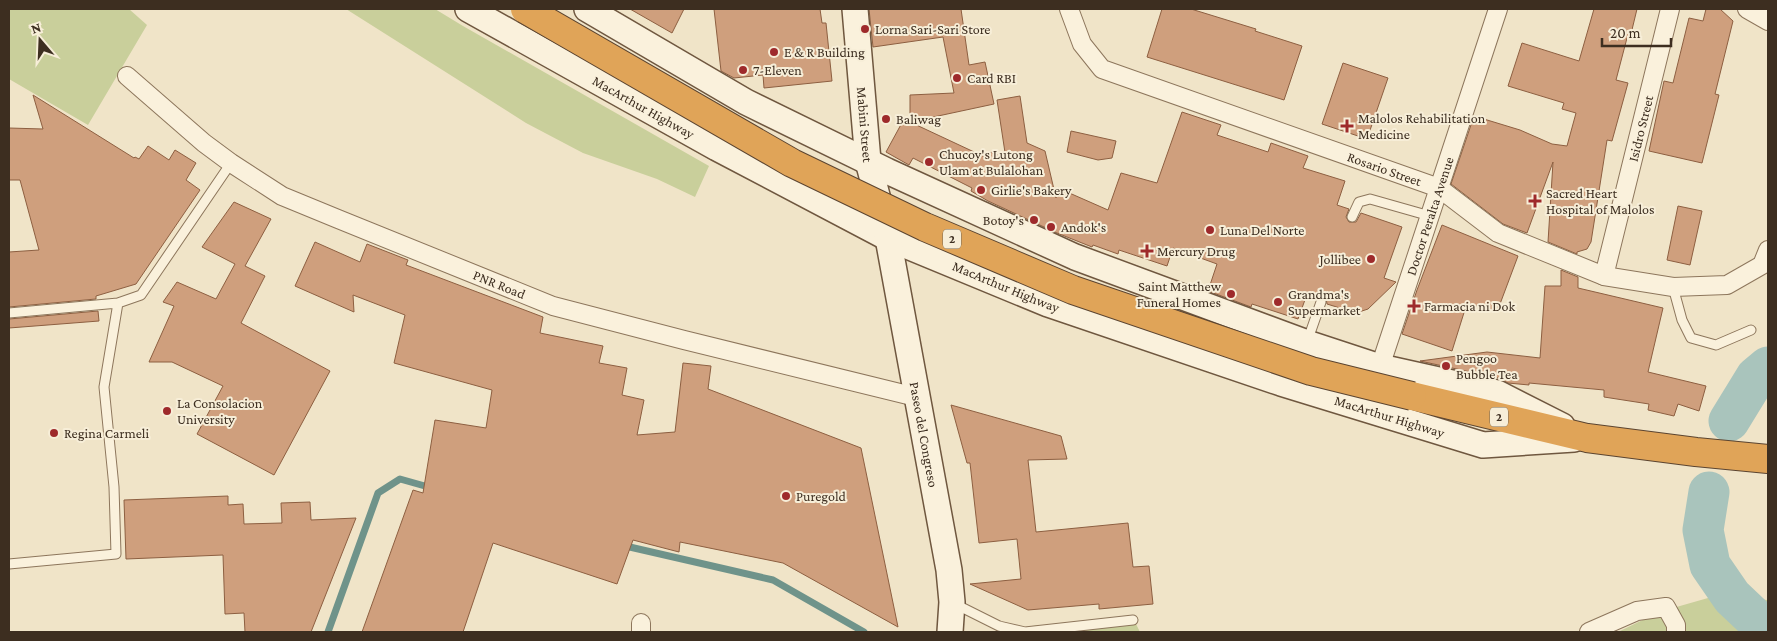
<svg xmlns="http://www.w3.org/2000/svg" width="1777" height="641" font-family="'Crimson Pro',serif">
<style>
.green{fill:#c9cf9b}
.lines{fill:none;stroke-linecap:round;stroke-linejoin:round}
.stream{stroke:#6f938a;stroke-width:7}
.river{stroke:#a9c4bc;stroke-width:41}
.building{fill:#cf9f7d;stroke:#8d5f41}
.lane-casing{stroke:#8d765c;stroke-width:11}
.street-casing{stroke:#8d765c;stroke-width:20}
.secondary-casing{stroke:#6f573f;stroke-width:28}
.highway-casing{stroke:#5b4430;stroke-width:30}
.lane{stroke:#faf1dc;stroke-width:9}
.street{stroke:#faf1dc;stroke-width:18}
.secondary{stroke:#faf1dc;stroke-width:25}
.highway{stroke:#e0a458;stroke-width:28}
.highway-bridge-casing{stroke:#5b4430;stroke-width:30;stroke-linecap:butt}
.highway-bridge{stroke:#e0a458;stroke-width:28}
.poi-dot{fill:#9e2a2b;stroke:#f7eed8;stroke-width:2}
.labels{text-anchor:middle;stroke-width:4;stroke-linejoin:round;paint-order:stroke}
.shield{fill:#f7eed8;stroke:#756857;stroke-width:1}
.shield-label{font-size:12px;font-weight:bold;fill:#3d2e20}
.poi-label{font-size:14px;fill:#3d2e20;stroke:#f7eed8;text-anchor:start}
.street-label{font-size:14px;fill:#3d2e20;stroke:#f7eed8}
</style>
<rect width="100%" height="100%" fill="#f0e4c8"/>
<path class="green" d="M9,9H129L147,25L88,125L9,79Z
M346,9H435L463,26L709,166L695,197L657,179L583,153L526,123Z
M1715,596L1768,600V632H1618L1659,612Z
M1133,618L1140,632H1031L1032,626Z"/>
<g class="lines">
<path class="stream" d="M621,545L773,580L864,632
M328,632L378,493L400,479L432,488"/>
<path class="river" d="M1729,421L1756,377L1768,367
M1709,492L1703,530L1710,565L1732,597L1768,631"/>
</g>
<path class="building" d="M630,9H684L672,33Z
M714,9H820L822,23H826L832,81L764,88L763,75L734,78L721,71Z
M869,9H961L969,65L985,62L994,104L910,122L987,158L991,152L1006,159L997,100L1020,96L1027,143L1045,151L1056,198L1058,188L1108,210L1121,173L1157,183L1182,112L1221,125L1217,135L1268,152L1271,143L1308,156L1303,168L1345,181L1337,205L1349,209L1346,217L1349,222H1356L1361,213L1402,227L1384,278L1396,282L1368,309L1356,313L1327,304L1326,298L1323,296L1317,297L1315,300L1306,297L1298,319L1252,304L1251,307L1208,291L1217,264L1173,248L1167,266L1119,250L1118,254L1093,245L1092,247L1057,233L988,201L971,191L972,188L913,158L909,165L886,152L904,119L910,122V95L954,93L943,37L873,47Z
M1162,9H1191L1256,29L1255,31L1302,46L1284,100L1147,57Z
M1594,9H1637L1630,38H1627L1616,80L1628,83L1612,141L1607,140L1591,242L1587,249L1577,252V254L1548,242L1553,162L1527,233L1503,224L1451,184L1474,116L1520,130L1552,144L1567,146L1576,113L1562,109L1564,103L1508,86L1522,43L1579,61Z
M1706,9H1720L1733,21L1715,94L1719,95L1702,163L1649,151L1664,81L1673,83L1689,18L1703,21Z
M1343,63L1388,78L1367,139L1322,124Z
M33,95L134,158L135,157L139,159L148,146L169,160L175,150L196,163L186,180L200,190L136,284L96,296V299L9,307V252L39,250L20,180H9V128L43,129Z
M1071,131L1116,141L1112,158L1098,160L1067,152Z
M234,202L271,219L245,266L265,276L241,323L330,371L274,475L197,434L223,386L172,362H149L174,306L163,302L177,282L216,299L235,264L202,247Z
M1678,206L1702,211L1690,265L1667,260Z
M1442,225L1518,256L1497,312L1467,303L1452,351L1402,334L1417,290Z
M315,242L360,262L367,244L408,260L406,265L543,317L540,333L603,346L599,363L627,368L622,395L644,400L637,435L675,432L683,363L711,366L708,389L861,448L898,627L783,563L680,542L679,552L633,540L617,584L493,543L463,632H362L413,490L423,493L435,420L486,428L492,390L394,363L405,315L353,295L354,312L295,286Z
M1561,270L1578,277V288L1663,308L1648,372L1706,386L1699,411L1678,404L1674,416L1648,410L1649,404L1604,397V390L1529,383V385L1508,383L1498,378L1420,361L1487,352L1540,358L1545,286H1561Z
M98,311L99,321L9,328V319Z
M951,405L1061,436L1067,459L1028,460L1036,532L1128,523L1133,567L1149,566L1153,604L1099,609V604L1028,610L970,584L1021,579L1017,539L979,543L970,463H967Z
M228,496V505L243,504L244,524L282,523L281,503L310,502L311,520L356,518L311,632H245L244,613L225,614L223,555L126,559L124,500Z"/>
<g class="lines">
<g class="lane-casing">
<path id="lane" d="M1352,217L1359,202L1370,199L1430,216
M1673,287L1682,320L1691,338L1716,345L1751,330
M9,313L118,303L141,295L231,163
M1307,342L1321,302
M9,564L116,554L114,487L104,387L118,303
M955,604L999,626L1025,632L1133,620"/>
</g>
<g class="street-casing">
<g id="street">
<path id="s1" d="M1069,9L1082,44L1102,69L1439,188L1498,233L1604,276L1673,287L1727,285L1762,265L1768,250"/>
<path d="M1747,9L1768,21"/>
<path id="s2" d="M127,76L204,143L231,163L282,196L338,219L553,306L684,340L916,397"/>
<path id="s3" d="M1604,276L1670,9"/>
<path id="s4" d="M1380,367L1498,9"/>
<path d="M641,632V623"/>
<path d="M1589,632L1637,611L1666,607L1676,625V632"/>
</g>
</g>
<g class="secondary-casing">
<g id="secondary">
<path id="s5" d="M468,9L717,148L888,238L1048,304L1281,383L1483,445L1574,439"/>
<path d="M587,9L746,102L887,171L1075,257L1307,343L1380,367L1497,393L1562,426"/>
<path id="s6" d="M855,9L868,161L888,238L949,570L952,602L950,632"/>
</g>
</g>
<g class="highway-casing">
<path id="highway" d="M1412,396L1587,438L1696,452L1768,459"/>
</g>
<use href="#lane" class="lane"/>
<use href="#street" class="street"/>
<use href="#secondary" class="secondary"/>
<use href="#highway" class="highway"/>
<g class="highway-bridge-casing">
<path id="highway-bridge" d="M525,9L792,163L925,227L1073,290L1311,371L1412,396"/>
</g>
<use href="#highway-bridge" class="highway-bridge"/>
</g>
<g class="poi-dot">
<circle cx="865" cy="29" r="5"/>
<circle cx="774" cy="52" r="5"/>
<circle cx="743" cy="70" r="5"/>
<circle cx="957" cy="78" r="5"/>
<circle cx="886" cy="119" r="5"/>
<path d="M1344.5 118.5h5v5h5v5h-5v5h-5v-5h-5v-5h5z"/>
<circle cx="929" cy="162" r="5"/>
<circle cx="981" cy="190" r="5"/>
<path d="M1532.5 193.5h5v5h5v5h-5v5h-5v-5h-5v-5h5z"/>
<circle cx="1034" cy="220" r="5"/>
<circle cx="1051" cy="227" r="5"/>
<circle cx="1210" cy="230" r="5"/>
<path d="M1144.5 243.5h5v5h5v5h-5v5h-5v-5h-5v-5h5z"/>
<circle cx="1371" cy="259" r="5"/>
<circle cx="1231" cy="294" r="5"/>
<circle cx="1278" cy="302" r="5"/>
<path d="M1411.5 298.5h5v5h5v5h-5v5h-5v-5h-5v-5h5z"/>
<circle cx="1446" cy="366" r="5"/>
<circle cx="167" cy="411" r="5"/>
<circle cx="54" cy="433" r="5"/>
<circle cx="786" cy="496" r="5"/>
</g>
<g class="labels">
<g class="shield">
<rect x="943" y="229.5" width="18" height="19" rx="4"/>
<rect x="1490" y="407.5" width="18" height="19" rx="4"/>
</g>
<g class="shield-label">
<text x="952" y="243">2</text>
<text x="1499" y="421">2</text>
</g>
<g class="poi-label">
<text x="875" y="34">Lorna Sari-Sari Store</text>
<text x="784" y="57">E &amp; R Building</text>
<text x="753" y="75">7-Eleven</text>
<text x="967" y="83">Card RBI</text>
<text x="1358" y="123">Malolos Rehabilitation<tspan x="1358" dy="16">Medicine</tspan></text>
<text x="896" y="124">Baliwag</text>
<text x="939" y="159">Chucoy's Lutong<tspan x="939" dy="16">Ulam at Bulalohan</tspan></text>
<text x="991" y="195">Girlie's Bakery</text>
<text x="1546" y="198">Sacred Heart<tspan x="1546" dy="16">Hospital of Malolos</tspan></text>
<text x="1024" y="225" text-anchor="end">Botoy's</text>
<text x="1061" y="232">Andok's</text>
<text x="1220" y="235">Luna Del Norte</text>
<text x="1157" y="256">Mercury Drug</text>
<text x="1361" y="264" text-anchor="end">Jollibee</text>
<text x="1221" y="291" text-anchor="end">Saint Matthew<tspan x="1221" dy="16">Funeral Homes</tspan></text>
<text x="1288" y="299">Grandma's<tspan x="1288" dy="16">Supermarket</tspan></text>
<text x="1424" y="311">Farmacia ni Dok</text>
<text x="1456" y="363">Pengoo<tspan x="1456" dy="16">Bubble Tea</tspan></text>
<text x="177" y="408">La Consolacion<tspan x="177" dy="16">University</tspan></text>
<text x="64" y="438">Regina Carmeli</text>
<text x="796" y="501">Puregold</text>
</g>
<g class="street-label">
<text dy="5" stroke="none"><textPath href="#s5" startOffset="201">MacArthur Highway</textPath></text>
<text dy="5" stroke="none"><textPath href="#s6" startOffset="116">Mabini Street</textPath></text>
<text dy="5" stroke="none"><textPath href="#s3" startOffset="152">Isidro Street</textPath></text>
<text dy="5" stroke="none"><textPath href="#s1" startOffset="369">Rosario Street</textPath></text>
<text dy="5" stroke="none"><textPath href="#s4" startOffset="159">Doctor Peralta Avenue</textPath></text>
<text dy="5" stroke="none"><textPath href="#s2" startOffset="431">PNR Road</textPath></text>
<text dy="5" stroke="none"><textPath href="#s5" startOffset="606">MacArthur Highway</textPath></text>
<text dy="5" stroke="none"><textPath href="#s5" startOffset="1011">MacArthur Highway</textPath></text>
<text dy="5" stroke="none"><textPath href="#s6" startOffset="432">Paseo del Congreso</textPath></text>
</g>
</g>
<rect width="1777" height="641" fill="none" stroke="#3d2e20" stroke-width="20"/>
<g transform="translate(40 40) rotate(341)" stroke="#f7eed8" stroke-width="4" paint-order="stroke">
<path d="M0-4L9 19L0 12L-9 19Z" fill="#3d2e20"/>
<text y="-8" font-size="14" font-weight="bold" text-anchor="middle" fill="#3d2e20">N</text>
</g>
<path d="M1602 38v8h69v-8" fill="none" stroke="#3d2e20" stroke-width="2.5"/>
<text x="1610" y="38" font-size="15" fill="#3d2e20" stroke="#f7eed8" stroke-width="4" paint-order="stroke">20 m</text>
</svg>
